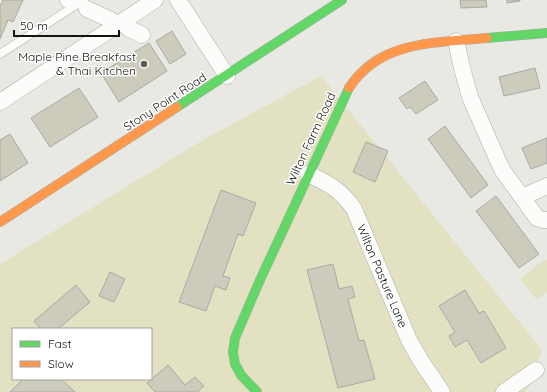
<svg xmlns="http://www.w3.org/2000/svg" width="547" height="392" font-family="Quicksand,sans-serif">
<style>
.green{fill:#e2e1c2;fill-rule:evenodd}
.building{fill:#cccbbc;stroke:#aaaaa6}
.lines{fill:none;stroke-linecap:round;stroke-linejoin:round}
.lane-casing{stroke:#aeaea9;stroke-width:9}
.street-casing{stroke:#aeaea9;stroke-width:17}
.fast-casing{stroke:#aeaea9;stroke-width:10}
.slow-casing{stroke:#aeaea9;stroke-width:10}
.lane{stroke:#fcfcfb;stroke-width:8}
.street{stroke:#fcfcfb;stroke-width:16}
.fast{stroke:#63d668;stroke-width:9}
.slow{stroke:#ff974d;stroke-width:9}
.poi-dot{fill:#5e5e59;stroke:#fff;stroke-width:1.5}
.labels{text-anchor:middle;stroke-width:3;stroke-linejoin:round;paint-order:stroke}
.poi-label{font-size:12px;fill:#13130f;stroke:#fff;text-anchor:end}
.street-label{font-size:12px;fill:#13130f;stroke:#fff}
</style>
<rect width="100%" height="100%" fill="#e9e9e3"/>
<path class="green" d="M321,76L542,350L526,392H0V264L203,140ZM13,329H151V379H13Z
M545,259L547,261V292L537,300L520,279Z"/>
<path class="building" d="M3,0H23L13,22L8,20L0,39V6Z
M460,0H486L487,7L461,8Z
M507,0H520V1L507,3Z
M172,31L186,54L170,64L156,41Z
M149,43L167,71L119,102L101,73Z
M535,68L540,88L504,96L499,77Z
M425,81L438,100L416,114L410,107L407,109L399,98Z
M79,88L98,117L50,147L31,118Z
M445,126L488,185L471,198L428,139Z
M10,134L28,163L0,181V140Z
M547,138V163L531,169L522,148Z
M366,142L388,151L375,182L353,172Z
M221,190L256,203L243,236L238,234L223,276L230,278L226,290L215,286L206,311L179,302Z
M496,196L539,254L519,268L476,211Z
M333,264L339,289L352,286L355,297L348,299L359,341L364,340L375,379L338,388L307,270Z
M110,272L125,279L114,302L99,296Z
M76,285L90,302L58,329H41L34,321Z
M465,290L479,313L484,311L506,348L481,363L467,340L455,347L449,336L455,332L439,306Z
M168,365L185,385L195,377L204,386L198,391L199,392H155L147,383Z
M23,379H61L75,392H10Z"/>
<g class="lines">
<g class="lane-casing">
<path id="lane" d="M0,54L84,0"/>
</g>
<g class="street-casing">
<path id="street" d="M68,0L70,1
M178,0L227,76
M87,9L111,20
M128,28L142,35
M456,41L462,68L470,97L499,163L503,171L537,218L543,220H547
M0,102L155,0
M308,174C329,184 340,189 354,209L409,340L421,361L442,392
M522,197L547,186
M504,392L536,370"/>
</g>
<g class="fast-casing">
<path id="fast" d="M487,38L547,33
M177,107L342,0
M257,392L241,375L235,364L233,352L235,338L260,280L349,88"/>
</g>
<g class="slow-casing">
<path id="slow" d="M349,88C380,40 436,43 487,38
M0,222L177,107"/>
</g>
<use href="#lane" class="lane"/>
<use href="#street" class="street"/>
<use href="#fast" class="fast"/>
<use href="#slow" class="slow"/>
</g>
<circle class="poi-dot" cx="144" cy="64" r="4"/>
<g class="labels">
<g class="poi-label">
<text x="136" y="61">Maple Pine Breakfast<tspan x="136" dy="14">&amp; Thai Kitchen</tspan></text>
</g>
<g class="street-label">
<text transform="translate(165 102) rotate(-33)" y="4">Stony Point Road</text>
<text transform="translate(311 139) rotate(-65)" y="4">Wilton Farm Road</text>
<text transform="translate(382 276) rotate(67)" y="4">Wilton Pasture Lane</text>
</g>
</g>
<rect x="12" y="328" width="140" height="52" fill="#ffffff" stroke="#a1a19f"/>
<rect x="20" y="341" width="20" height="6" fill="#63d668" stroke="#a1a19f"/>
<text x="48" y="348" font-size="12" fill="#13130f">Fast</text>
<rect x="20" y="361" width="20" height="6" fill="#ff974d" stroke="#a1a19f"/>
<text x="48" y="368" font-size="12" fill="#13130f">Slow</text>
<path d="M14 30v6h105v-6" fill="none" stroke="#13130f" stroke-width="2"/>
<text x="20" y="30" font-size="12" fill="#13130f" stroke="#ffffff" stroke-width="3" paint-order="stroke">50 m</text>
</svg>
